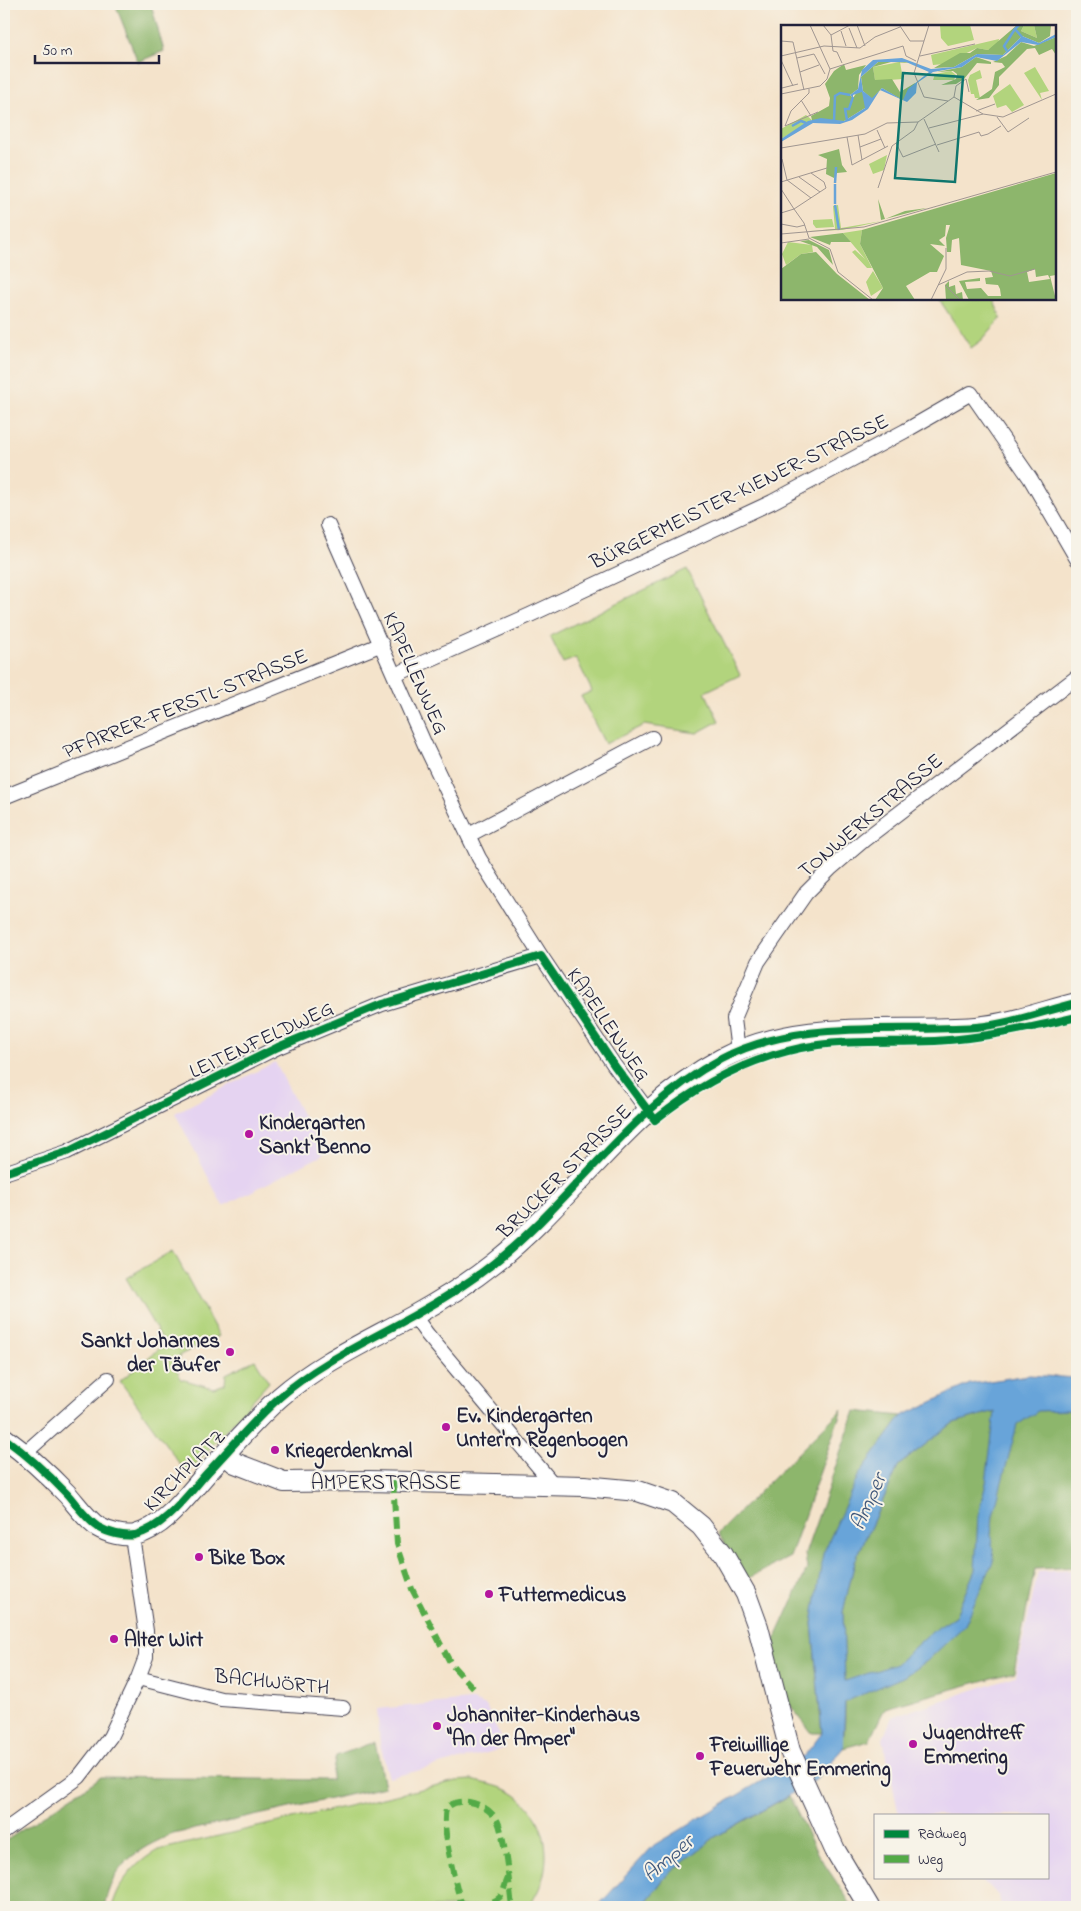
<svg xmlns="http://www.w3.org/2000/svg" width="1081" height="1911" font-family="'Indie Flower',sans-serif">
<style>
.built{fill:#e5d3f1}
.green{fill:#b2d47d;stroke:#6a7b5c}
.forest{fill:#8db66c;stroke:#586c54}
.water{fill:#68a4d9;stroke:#45638a;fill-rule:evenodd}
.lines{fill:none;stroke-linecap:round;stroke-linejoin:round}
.street-casing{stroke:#423f51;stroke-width:16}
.secondary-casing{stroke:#423f51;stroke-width:22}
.street{stroke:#fff;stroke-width:14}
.secondary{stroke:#fff;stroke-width:20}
.quiet{stroke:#53aa46;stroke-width:6;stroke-dasharray:12 6;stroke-linecap:butt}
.cycleway-casing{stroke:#f7f3e8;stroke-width:11}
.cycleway{stroke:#00873e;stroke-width:8}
.poi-dot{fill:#b5179e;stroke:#f7f3e8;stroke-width:2}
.labels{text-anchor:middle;stroke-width:4;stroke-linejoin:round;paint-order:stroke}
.street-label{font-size:21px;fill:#22223b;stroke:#f7f3e8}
.poi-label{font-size:21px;font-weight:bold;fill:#22223b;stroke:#f7f3e8;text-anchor:start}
.water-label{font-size:22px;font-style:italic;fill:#3e567a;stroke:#f7f3e8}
.inset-river{fill:none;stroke:#68a4d9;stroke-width:2.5}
.inset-road{fill:none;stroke:#a09691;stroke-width:1}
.view{fill:#0f766e;fill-opacity:0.15;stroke:#0f766e;stroke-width:2.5}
.inset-edge{fill:none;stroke:#22223b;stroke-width:2.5}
</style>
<rect width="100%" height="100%" fill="#f7f3e8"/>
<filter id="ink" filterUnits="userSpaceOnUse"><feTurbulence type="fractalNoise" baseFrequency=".02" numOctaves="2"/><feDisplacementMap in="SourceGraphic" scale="10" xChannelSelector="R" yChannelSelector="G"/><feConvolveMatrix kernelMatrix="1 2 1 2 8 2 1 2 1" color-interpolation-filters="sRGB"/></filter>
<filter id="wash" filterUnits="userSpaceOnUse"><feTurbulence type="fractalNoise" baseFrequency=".0096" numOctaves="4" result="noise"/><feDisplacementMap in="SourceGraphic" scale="20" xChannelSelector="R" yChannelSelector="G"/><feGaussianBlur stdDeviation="1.12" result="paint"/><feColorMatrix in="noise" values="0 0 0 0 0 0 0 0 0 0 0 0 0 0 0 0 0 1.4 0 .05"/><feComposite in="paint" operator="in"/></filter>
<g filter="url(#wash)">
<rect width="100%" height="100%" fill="#f4e3cb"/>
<path class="built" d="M275,1062L323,1155L223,1206L175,1113Z
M1077,1570V1907H1001L999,1895L977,1877H1047V1815H903L898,1811L883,1739L892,1717L1015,1676L1038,1572Z
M470,1700L486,1706L506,1748L389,1778L380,1744L377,1709Z"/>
<path class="green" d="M939,299H993L1001,318L982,340L971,348Z
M687,569L740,675L705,692L719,721L697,733L644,725L605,744L581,696L592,691L576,658L563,663L550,636Z
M173,1251L219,1336L180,1355L176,1367L181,1379L213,1388L225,1384L226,1374L255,1360L269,1382L187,1474L120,1381L165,1344L126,1278Z
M472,1780C487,1784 503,1786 516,1795C552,1822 555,1873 528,1907H112C120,1880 134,1864 158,1850L456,1781Z"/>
<path class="forest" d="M115,4H151L164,51L138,62Z
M842,1409L790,1557L747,1579L718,1533Z
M1067,1410L1077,1413V1567L1035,1569L1014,1672L885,1708L869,1741L843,1748L845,1717L843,1611L855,1561L899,1465L953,1423L995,1411Z
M855,1411L902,1416L858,1476L812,1623L822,1733H812L782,1695L771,1649L807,1569L805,1554Z
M375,1742L384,1787L173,1834C135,1850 113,1864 104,1907H4V1842L101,1777L331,1780L336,1756Z
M789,1796L817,1853L853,1907H803L801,1905L775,1907H642L667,1875L715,1837Z"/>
<path class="water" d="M1029,1375L1077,1378V1413L1067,1410L1038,1411L1017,1425L993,1516L991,1535L994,1559L965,1625L927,1661L903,1677L845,1702L843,1748L816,1780L715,1837L667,1875L642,1907H597L654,1845L805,1755L822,1733L812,1623L823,1554L858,1476L902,1416L970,1384ZM995,1411L986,1483L978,1516L975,1570L955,1617L931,1632L896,1664L845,1681L843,1612L855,1561L899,1465L953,1423Z"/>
</g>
<g filter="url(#ink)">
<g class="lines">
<g class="street-casing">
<path id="street" d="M328,525L425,745L479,858L541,956L614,1065L648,1111
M395,675L530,615L772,502L905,431L971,393L1030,478L1077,559
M4,797L382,644
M469,835L652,738
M738,1051L734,1019L758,962L806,893L830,869L864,840L1077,677
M4,1173L67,1152L278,1047L382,1004L541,956
M414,1316L427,1334L553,1484
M25,1453L108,1379
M138,1678L221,1699L343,1708
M4,1831L79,1777L110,1737L138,1678L146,1657V1631L132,1536"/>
</g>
<g class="secondary-casing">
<path id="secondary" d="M4,1438C26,1454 47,1473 67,1494C76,1504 86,1519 98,1527C108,1533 124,1537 135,1535C166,1527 188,1494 208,1472C232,1447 254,1420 280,1397C319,1363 368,1341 413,1316C442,1300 469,1283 494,1263C574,1200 630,1107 721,1059C799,1018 891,1033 976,1027C1010,1024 1044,1011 1077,1003
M225,1454L235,1463L284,1482L369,1481L584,1486L638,1491L673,1503L701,1526L723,1554L746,1594L758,1627L790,1751L835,1850L869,1907"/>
</g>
<use href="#street" class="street"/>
<use href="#secondary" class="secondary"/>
<path class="quiet" d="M393,1481L397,1544L412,1589L451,1664L476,1691
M508,1878C505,1884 504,1892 500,1897C492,1905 470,1909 461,1902C456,1887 439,1819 447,1808C452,1802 461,1801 469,1802C480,1804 491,1810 497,1820C504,1831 510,1890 512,1907"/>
<g class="cycleway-casing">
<path id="cycleway" d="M4,1173L67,1152L278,1047L382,1004L541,956L614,1065L655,1120C703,1081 756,1054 818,1045C857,1040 897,1043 935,1041C984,1038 1030,1028 1077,1017
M4,1438C26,1454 47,1473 67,1494C76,1504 86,1519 98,1527C108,1533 124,1537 135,1535C166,1527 188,1494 208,1472C232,1447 254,1420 280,1397C319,1363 368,1341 413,1316C442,1300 469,1283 494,1263C574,1200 630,1107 721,1059C799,1018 891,1033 976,1027C1010,1024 1044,1011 1077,1003"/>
</g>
<use href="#cycleway" class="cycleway"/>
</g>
</g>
<g class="poi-dot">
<circle cx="249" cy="1134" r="5"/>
<circle cx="230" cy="1352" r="5"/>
<circle cx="446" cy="1427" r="5"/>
<circle cx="275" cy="1450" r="5"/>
<circle cx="199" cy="1557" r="5"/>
<circle cx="489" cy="1594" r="5"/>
<circle cx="114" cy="1639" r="5"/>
<circle cx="437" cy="1726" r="5"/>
<circle cx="913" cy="1744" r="5"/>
<circle cx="700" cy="1756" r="5"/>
</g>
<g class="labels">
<g class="street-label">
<text transform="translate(739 491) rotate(-26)" y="7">BÜRGERMEISTER-KIENER-STRASSE</text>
<text transform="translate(416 673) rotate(66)" y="7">KAPELLENWEG</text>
<text transform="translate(185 703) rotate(-22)" y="7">PFARRER-FERSTL-STRASSE</text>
<text transform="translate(870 815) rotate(-40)" y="7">TONWERKSTRASSE</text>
<text transform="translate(609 1024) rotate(56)" y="7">KAPELLENWEG</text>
<text transform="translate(261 1039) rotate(-25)" y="7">LEITENFELDWEG</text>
<text transform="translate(564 1171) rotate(-45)" y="7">BRUCKER STRASSE</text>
<text transform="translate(184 1470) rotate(-45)" y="7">KIRCHPLATZ</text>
<text x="386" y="1489">AMPERSTRASSE</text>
<text transform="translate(272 1681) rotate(6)" y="7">BACHWÖRTH</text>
</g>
<g class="poi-label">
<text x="259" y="1129">Kindergarten<tspan x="259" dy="24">Sankt Benno</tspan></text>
<text x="220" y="1347" text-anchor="end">Sankt Johannes<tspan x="220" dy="24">der Täufer</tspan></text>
<text x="456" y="1422">Ev. Kindergarten<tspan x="456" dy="24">Unter'm Regenbogen</tspan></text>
<text x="285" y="1457">Kriegerdenkmal</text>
<text x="209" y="1564">Bike Box</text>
<text x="499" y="1601">Futtermedicus</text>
<text x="124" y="1646">Alter Wirt</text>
<text x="447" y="1721">Johanniter-Kinderhaus<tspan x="447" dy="24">"An der Amper"</tspan></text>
<text x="923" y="1739">Jugendtreff<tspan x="923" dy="24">Emmering</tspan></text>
<text x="710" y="1751">Freiwillige<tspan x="710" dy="24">Feuerwehr Emmering</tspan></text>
</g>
<g class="water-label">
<text transform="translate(867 1501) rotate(-66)" y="8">Amper</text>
<text transform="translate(667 1857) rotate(-40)" y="8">Amper</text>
</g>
</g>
<g transform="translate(781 25)">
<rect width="275" height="275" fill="#f4e3cb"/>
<path d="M159,0H189L193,15L167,21L160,13ZM243,0H253L256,13L240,6ZM218,14L217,20L207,25L196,23L163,39L152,40L150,30ZM119,37L122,54L94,56L92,42ZM254,42L268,66L259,68L261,75L243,48ZM199,45L201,53L195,55L199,73H194L193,69H190L187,55L189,50ZM170,46L175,50L173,55H152L154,49ZM229,59L243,80L231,87L225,80L216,83L212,71ZM25,90L31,95L0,114V104ZM106,130L103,145L92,149L88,139ZM57,180L60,203L101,196L61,205L28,206L54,204L52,181ZM51,194L53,202L35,203L32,199V195ZM81,205L79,219L91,243H86L71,227L74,225L84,234L62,208ZM7,217L31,220L32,227L20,229L5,240L1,229ZM92,246L102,263L90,271L85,257Z" fill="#b2d47d"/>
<path d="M236,0H243L240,6L256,13L253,0H270L269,11L258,18L241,11L222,30L196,29L173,42L153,43L179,28H189L196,23L207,25ZM275,12V30L271,24L258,30L254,23L246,24L218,52V60L208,73L195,75L211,64L214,47L224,42L221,38L212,37L225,31L240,17L253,21ZM195,32L210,37V39L196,38L183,54L175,59L160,60L175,54L176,49L172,46L156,47L181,42ZM97,37L118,36L130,38L110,37L92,42L94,55L111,54L119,67L134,58L130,73L121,75L101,63L91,74L82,66L80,52ZM63,39L65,45L85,40L78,50L77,64L69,70L72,73L76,67H81L90,75L84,83L63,96L31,95L30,91L48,81L49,73L44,59L53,46ZM58,124L61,140L66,147L56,148L53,153L45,149L46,134L37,130ZM275,148V250L269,251L275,275H188L178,256L199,253V256L184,257L186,264L200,263L207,271H220L219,264L217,260L205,259L204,253L212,252L210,246L180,240L178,213L171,215L170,227H166L165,213L169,200H165L164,211L158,215L164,221L149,219L163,231L156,247H149L125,261L134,275H94L102,263L79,219L81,205ZM254,244L255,252L267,250L269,254L248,257L246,247ZM97,174L104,194L124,186L146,183L100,195ZM62,208L70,217H50L49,220L29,212ZM28,215L48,225L52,240L36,222L19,216ZM35,227L56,249L89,275H0V244L20,229ZM168,256V262L174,260L175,269L181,267L182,275H165L164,260Z" fill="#8db66c" fill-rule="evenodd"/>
<path d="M275,9V12L257,20L240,17L216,36L195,32L181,42L152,47L136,58L135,68L126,77L99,65L87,84L71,95L59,99L32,98L0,117V114L27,96L40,93L63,96L84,83L81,67L72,70V73L69,70L77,64L81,45L92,35L121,33L150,44L173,42L196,29L222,30L241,11L258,18ZM97,37H125L148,47L127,64L122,75L101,63L91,73L82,66L80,52Z" fill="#68a4d9" fill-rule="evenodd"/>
<path class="inset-river" d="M238,0L234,4L241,12M226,26L223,21L234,4M66,95L64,84H68L72,72M53,96L54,71L59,68L69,70M11,101L20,96L25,98M54,158L55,142M54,159V179M54,180L58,205"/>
<path class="inset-road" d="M29,0L49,44M42,0L50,10L52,26M76,0L84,21M148,0L133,48L143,72L167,76M119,1L129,16H143M68,3L76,23M60,6L65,21M50,10L69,0M0,16L12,17L23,65M122,21L125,31L135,36M52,26L56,27L61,38M0,31L43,21L79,23L94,12L119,2M139,31L194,19M16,33L33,29L44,49M0,35L12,61M49,44L122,21M19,47L38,40M1,63L17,59M28,64V68L10,86L4,101L37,87M0,69L39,61L46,54L49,44M173,72L175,61L185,54L188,67M20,75L30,91M195,86L214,79M216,92L227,107L248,93M143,94L158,127M148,103L202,89M96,105L104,123M77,110L81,135M66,112L71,140L107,121M115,118L122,132L155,119M156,120L198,107L200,111L207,109L220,101M79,122L100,114M0,123L84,109L106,98L137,97L173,72L202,89L222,92L275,69M1,134L6,155M18,152L39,167M6,155L30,173M0,157L46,143M97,163L111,121L133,105L137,97M0,164L13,184L45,163L43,157L30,148M0,188L13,184L23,198L28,213L49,224L57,247L92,275M0,199L16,202L24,200M0,209L83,202L275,147M0,218L28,214M157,260L186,247L208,246L229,251L254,244M164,260L179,275M150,275L165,244V223"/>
<path class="view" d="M122,48L182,52L174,157L114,153Z"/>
<rect width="275" height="275" class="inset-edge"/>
</g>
<rect width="1081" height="1911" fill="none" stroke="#f7f3e8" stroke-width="20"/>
<rect x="874" y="1814" width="175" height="65" fill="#f7f3e8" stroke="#a29fa3"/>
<rect x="884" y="1830" width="25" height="8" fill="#00873e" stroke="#a29fa3"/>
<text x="918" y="1838" font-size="15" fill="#22223b">Radweg</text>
<rect x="884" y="1855" width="25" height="8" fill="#53aa46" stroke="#a29fa3"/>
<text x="918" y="1864" font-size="15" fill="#22223b">Weg</text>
<path d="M35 55v8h124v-8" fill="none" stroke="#22223b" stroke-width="2.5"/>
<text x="42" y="55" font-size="15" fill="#22223b" stroke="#f7f3e8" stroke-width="4" paint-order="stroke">50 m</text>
</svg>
